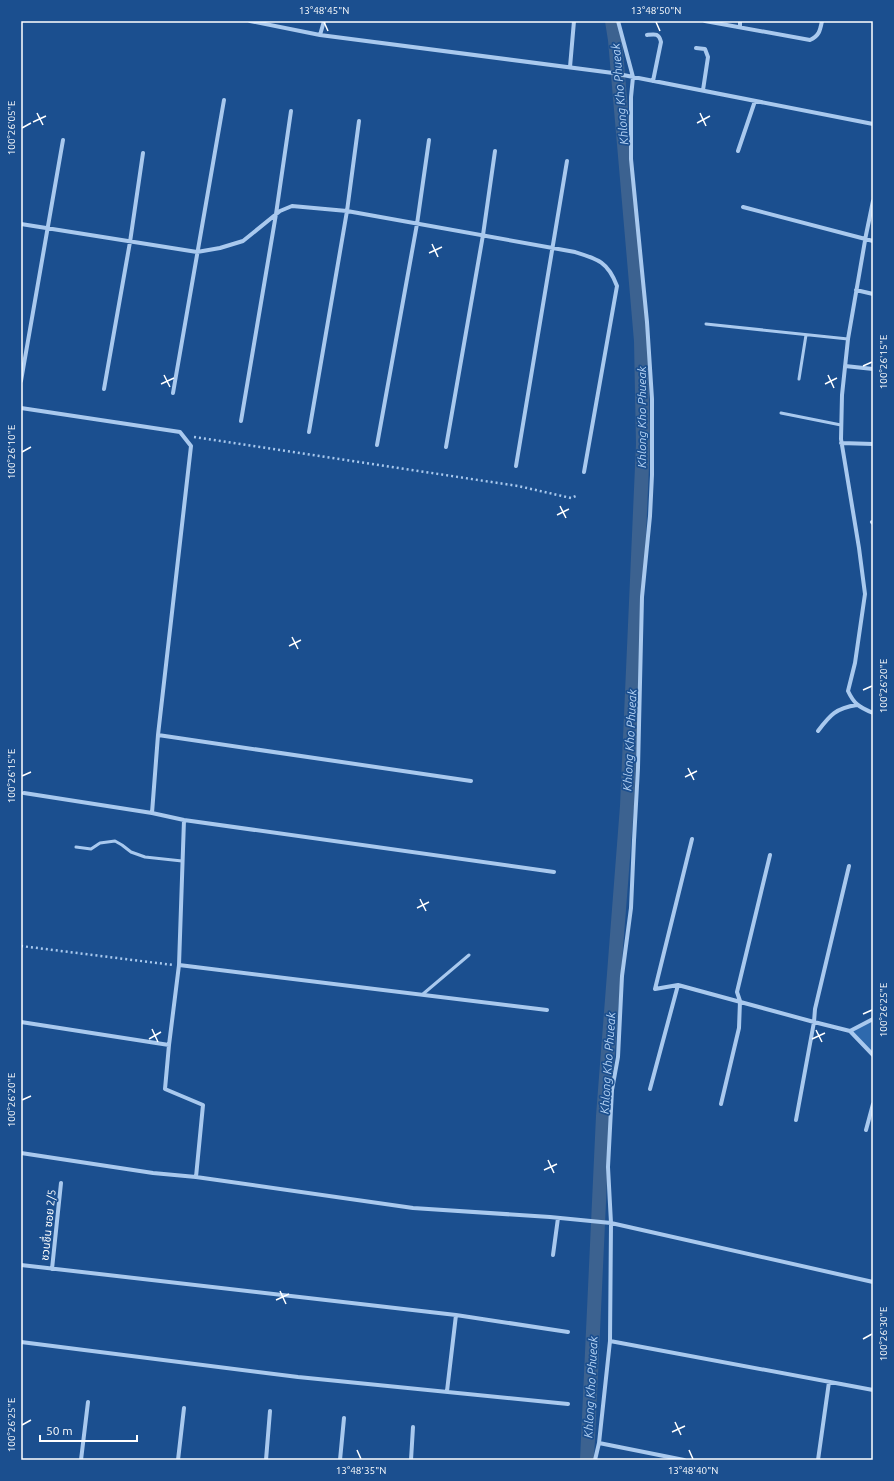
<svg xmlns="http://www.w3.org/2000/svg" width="894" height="1481" font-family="Ubuntu,'Noto Sans Thai',sans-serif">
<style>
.green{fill:#2e69ad}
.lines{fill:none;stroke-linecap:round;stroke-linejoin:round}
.canal{stroke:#3c6290;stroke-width:14}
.path{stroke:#a9c9ee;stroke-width:2.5;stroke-dasharray:2 3;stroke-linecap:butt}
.service{stroke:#a9c9ee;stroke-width:3}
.minor{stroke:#a9c9ee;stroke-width:4}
.ticks{fill:none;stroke:#fff;stroke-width:1.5}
.labels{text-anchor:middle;stroke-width:3.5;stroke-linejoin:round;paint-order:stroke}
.street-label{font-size:11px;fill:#fff;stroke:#1b4f8f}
.water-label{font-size:12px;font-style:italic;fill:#b5d3f5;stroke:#1b4f8f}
.neatline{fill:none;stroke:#fff;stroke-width:1.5}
.ticks-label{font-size:10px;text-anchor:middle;fill:#fff}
</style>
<rect width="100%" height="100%" fill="#1b4f8f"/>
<path class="green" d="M873,1019V1055L850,1031Z"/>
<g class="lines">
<path class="canal" d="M587,1460L603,1116L627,806L643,444L641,341L615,40L612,21"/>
<path class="path" d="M194,437L518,486L571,498L578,495
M21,946L173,965"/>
<path class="service" d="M706,324L848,339
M799,379L806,335
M781,413L841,425
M76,847L91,849L100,843L115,841L122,845L131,852L145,857L182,861
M423,994L469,955"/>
<path class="minor" d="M250,21L320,35L613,73L873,124
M705,21L810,40C819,36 820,31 822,21
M740,27V21
M320,35L324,21
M647,35C655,34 659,33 661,42L653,81
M696,48L705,49L708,57L703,90
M570,67L574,21
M738,151L755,101
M873,201L866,235L848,339L842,395L841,439L859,548L865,594L855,663L848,691C854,704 859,707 873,713
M743,207L873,241
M21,224L197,252L220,248L243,241L280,211L292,206L347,211L575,252C598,259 608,262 617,286L584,472
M856,290L873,294
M845,366L873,369
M21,381L63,140
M104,389L130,242L143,153
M173,393L224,100
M21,408L180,432L191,446L158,735L152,813
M241,421L276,214L291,111
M309,432L347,211L359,121
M841,443L873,444
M377,445L417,224L429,140
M446,447L483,235L495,151
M516,466L567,161
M872,522L873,523
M818,731C830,715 836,708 857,705
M158,735L471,781
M24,793L152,813L184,820L554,872
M184,820L179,965L169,1045L165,1089L203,1105L196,1177
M692,839L655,989L678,985L814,1022L850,1031L873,1055
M179,965L547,1010
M21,1022L169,1045
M850,1031L873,1019
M650,1089L678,985
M721,1104L739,1028L740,1001L737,992L770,855
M796,1120L814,1022L815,1009L849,866
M866,1130L873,1104
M21,1153L153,1173L196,1177L413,1208L550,1217L611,1223L873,1282
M553,1255L558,1218
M21,1265L456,1315L568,1332
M52,1269L61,1183
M610,1341L873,1390
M21,1342L298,1377L568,1404
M447,1391L456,1315
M599,1443L684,1460
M81,1460L88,1402
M178,1460L184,1408
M266,1460L270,1411
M340,1460L344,1418
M411,1460L413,1427
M595,1460L599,1443L610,1341L611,1223L608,1167L612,1090L618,1057L622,976L631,908L634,840L638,768L642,597L650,516L652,475V399L647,322L631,159V97L633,77L618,21
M818,1460L829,1382"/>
</g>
<path class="ticks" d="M324,22L328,31M656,22L660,31M37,113L43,125M700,113L706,126M33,122L46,116M697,123L710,116M22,128L31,123M432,244L438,257M429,253L442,247M863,366L872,362M164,375L170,387M828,375L834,388M161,384L174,378M825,384L837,378M22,452L31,447M560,506L566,518M557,515L569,509M292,637L298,649M289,646L301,640M863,690L872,686M688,768L694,780M22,776L31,772M685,777L697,771M420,899L426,911M417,908L429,902M863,1014L872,1010M152,1029L158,1042M816,1030L822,1042M149,1039L161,1032M812,1039L825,1033M22,1100L31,1096M548,1160L554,1173M544,1170L557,1164M280,1291L286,1304M276,1300L289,1294M863,1339L872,1334M675,1422L681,1435M22,1425L31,1420M672,1432L685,1426M357,1450L361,1459M689,1450L693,1459"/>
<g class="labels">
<g class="street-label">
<text transform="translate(48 1225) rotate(-84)" y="4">ชวนชื่น ซอย 2/5</text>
</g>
<g class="water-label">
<text transform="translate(620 94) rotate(-95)" y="4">Khlong Kho Phueak</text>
<text transform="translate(642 417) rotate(-90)" y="4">Khlong Kho Phueak</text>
<text transform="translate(630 740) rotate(-87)" y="4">Khlong Kho Phueak</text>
<text transform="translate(608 1063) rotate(-86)" y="4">Khlong Kho Phueak</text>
<text transform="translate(591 1387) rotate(-87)" y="4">Khlong Kho Phueak</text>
</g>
</g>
<rect width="894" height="1481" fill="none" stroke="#1b4f8f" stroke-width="44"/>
<path d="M40 1435v6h97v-6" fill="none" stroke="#ffffff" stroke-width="2"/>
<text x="46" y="1435" font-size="12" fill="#ffffff" stroke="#1b4f8f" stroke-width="3" paint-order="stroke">50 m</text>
<rect x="22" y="22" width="850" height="1437" class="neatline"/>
<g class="ticks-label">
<text x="324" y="14">13°48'45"N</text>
<text x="656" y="14">13°48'50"N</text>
<text transform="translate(11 128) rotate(-90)" y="4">100°26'05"E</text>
<text transform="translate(883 362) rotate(-90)" y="4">100°26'15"E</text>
<text transform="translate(11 452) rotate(-90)" y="4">100°26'10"E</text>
<text transform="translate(883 686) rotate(-90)" y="4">100°26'20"E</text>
<text transform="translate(11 776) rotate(-90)" y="4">100°26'15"E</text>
<text transform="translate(883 1010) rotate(-90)" y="4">100°26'25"E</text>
<text transform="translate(11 1100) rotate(-90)" y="4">100°26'20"E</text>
<text transform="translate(883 1334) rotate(-90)" y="4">100°26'30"E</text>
<text transform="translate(11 1425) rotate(-90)" y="4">100°26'25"E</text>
<text x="361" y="1474">13°48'35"N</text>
<text x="693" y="1474">13°48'40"N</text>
</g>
</svg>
